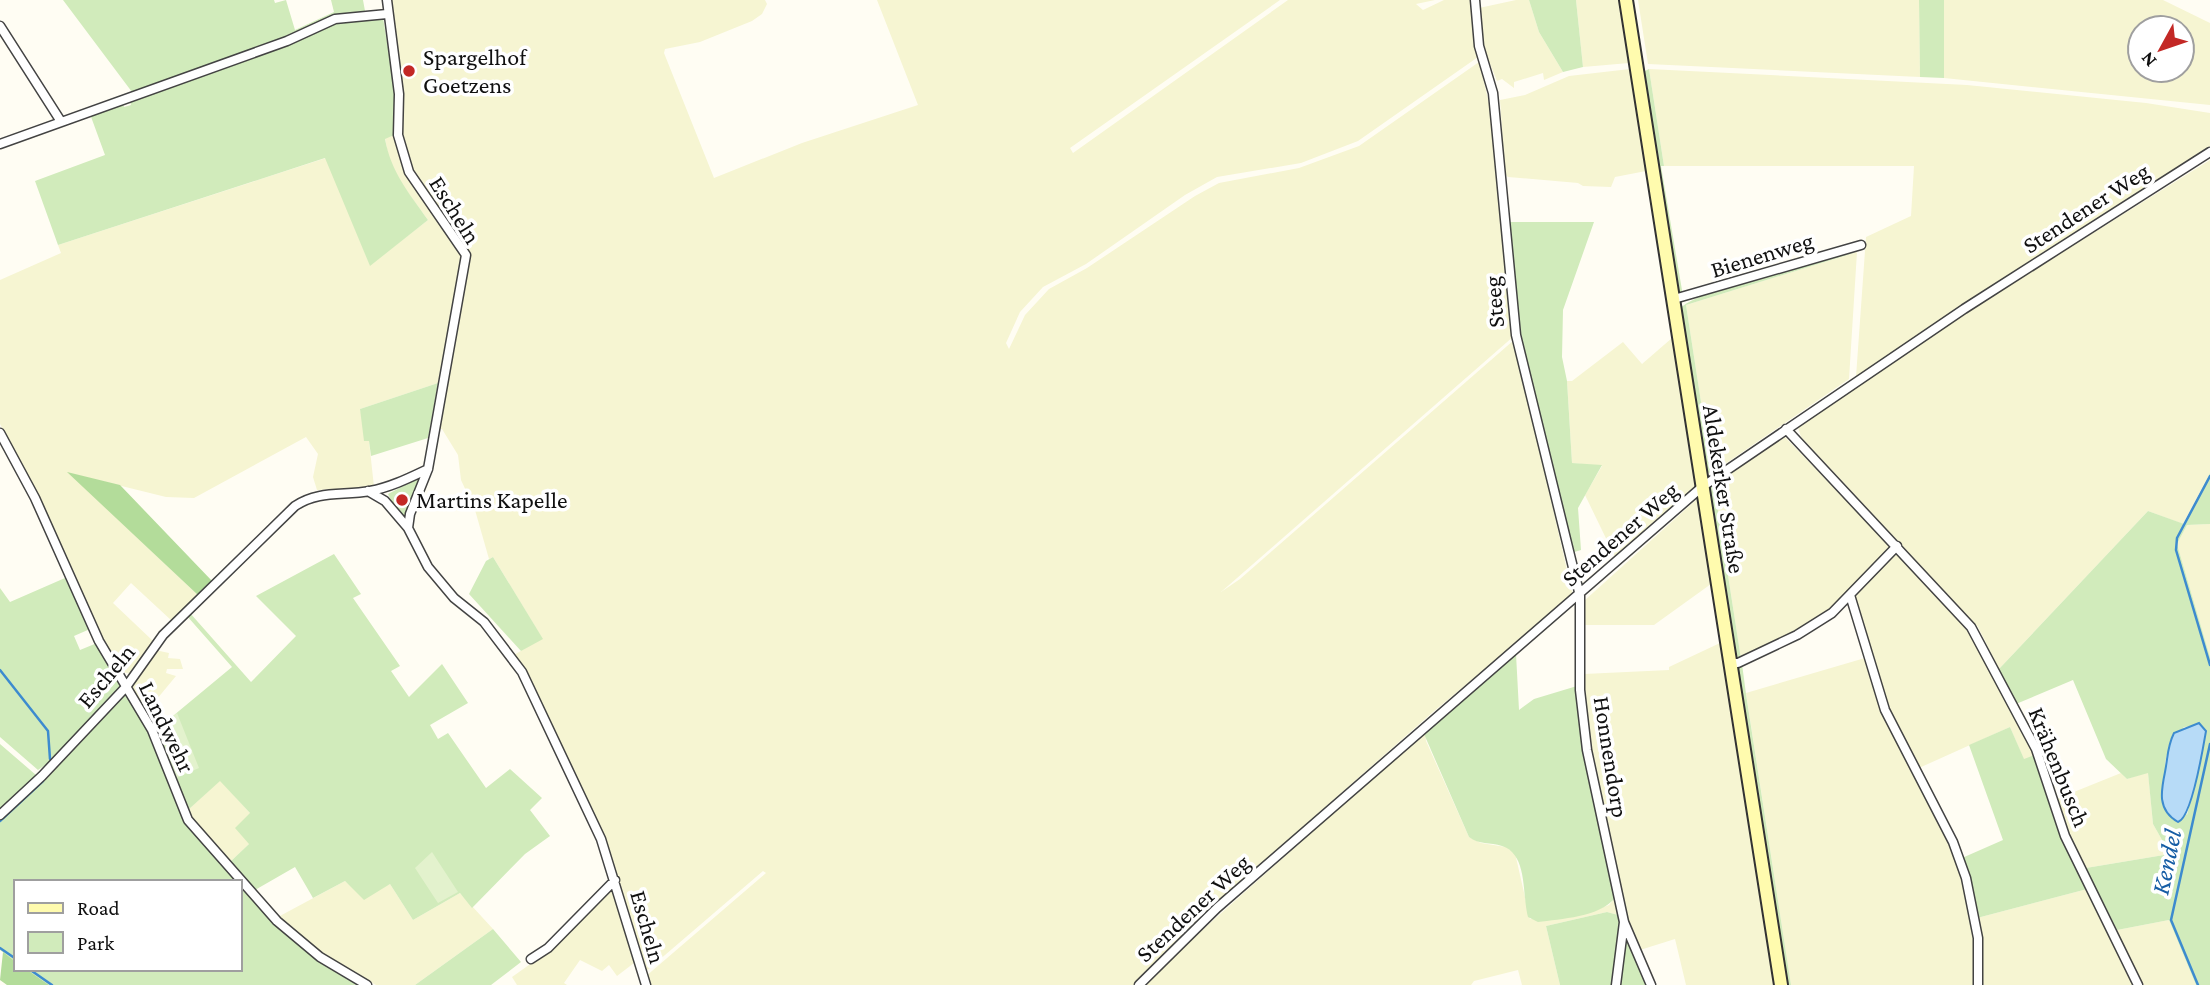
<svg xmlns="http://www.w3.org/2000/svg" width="2210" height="985" font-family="'Crimson Pro',serif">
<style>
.farmland{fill:#f6f5d2;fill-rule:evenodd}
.green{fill:#d1ebbb;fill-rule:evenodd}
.forest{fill:#b3dc9a}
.pitch{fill:#e3f2cd}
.water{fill:#b7dbf7;stroke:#3d8bcf;stroke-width:2}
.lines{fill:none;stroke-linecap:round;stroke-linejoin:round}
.stream{stroke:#3d8bcf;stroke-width:2.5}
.street-casing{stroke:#434343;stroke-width:11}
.secondary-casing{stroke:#323232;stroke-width:16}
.street{stroke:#fff;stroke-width:8}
.secondary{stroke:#fffbae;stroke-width:12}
.poi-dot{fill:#c32825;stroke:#fff;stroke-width:2.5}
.labels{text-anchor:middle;stroke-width:7;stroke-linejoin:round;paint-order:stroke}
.poi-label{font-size:24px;fill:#101010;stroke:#fff;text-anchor:start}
.street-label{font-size:24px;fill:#101010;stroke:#fff}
.water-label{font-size:26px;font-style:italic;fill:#165da5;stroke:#fff}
</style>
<rect width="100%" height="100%" fill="#fffdf3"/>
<path class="farmland" d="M390,0H765L767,4L762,14L752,21L700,42L665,49L664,53L714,178L802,143L918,105L877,0H1280L1070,148L1073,153L1288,0H1435L1416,4L1423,10L1444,0H1471L1478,57L1358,141L1301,163L1217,177L1185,195L1086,264L1043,287L1020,312L1006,343L1009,349L1025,315L1049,289L1087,268L1195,196L1219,183L1299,168L1359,146L1479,62L1493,119L1496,173L1514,336L1221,592L1240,579L1514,340L1573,596L1433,712L1188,928L1134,985H650L645,977L766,873L763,871L644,973L605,839L525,669L514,655L542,638L493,557L489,559L475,510L461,480L458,455L442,429H438L470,255L409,165L402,138L403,94Z
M1516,0H1529L1539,32L1563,72L1544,80L1543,73L1514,82V88L1502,79L1497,81L1482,44L1479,8Z
M1576,0H1619L1629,63L1583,67Z
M1638,0H1919L1920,77L1648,64Z
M1944,0H2163L2210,23V105L1944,78ZM2140,28H2182V70H2140Z
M1630,69L1646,171L1615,177L1611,187L1583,186L1578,183L1508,177L1505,174L1500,100L1525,95L1569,76Z
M1649,69L1967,85L2146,103L2210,113V146L1980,293L1856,377L1866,237L1911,216L1914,166H1664Z
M394,135L413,187L462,256L438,383L360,409L369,441L374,487L317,490L313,477L318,454L306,437L194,498L166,497L69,473L199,596L172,621L131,583L113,603L153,641L130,674L124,672L117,666L103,639L28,475L0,424V280L61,253L58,245L326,158L370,265L428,220L398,179L389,160L385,138Z
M2210,160V473L2183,524L2148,511L1999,669L1978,627L1801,437L1798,427L1986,300Z
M1857,252L1849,379L1712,473L1686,305Z
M1672,338L1696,487L1616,559L1585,495L1602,466L1572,463L1567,381H1572L1623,342L1642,364Z
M1784,436L1890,546L1831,611L1796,633L1741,659L1714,485Z
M1697,499L1711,584L1654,625H1584V601Z
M2210,524V657L2177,544L2187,525Z
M1895,552L1965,626L2035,755L2024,760L2010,727L1919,768L1889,710L1863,635L1853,595Z
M1720,643L1774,985H1686L1675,939L1640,950L1625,914L1589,745L1584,674L1669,670V667Z
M155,650L169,653L168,658L180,659L183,669H167L166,673L176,676L147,711L131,687Z
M1865,658L1884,712L1950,844L1962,875L1975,939L1977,985H1791L1746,693Z
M1425,731L1426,741L1469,837L1481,843L1506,847L1515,853L1530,919L1595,910L1609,905L1615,898L1620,922L1618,915L1607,912L1546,926L1560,985H1522L1518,970L1474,981L1471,985H1146L1180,950Z
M2148,772L2153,824L2170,854L2086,868L2067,836L2054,800L2121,773L2127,779Z
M220,780L250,813L249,844L230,862L191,819L188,810Z
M345,881L361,895L390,884L413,920L460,893L493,929L415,985H376L321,953L278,917Z
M613,884L634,963L617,976L609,965L602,971L580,960L564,983L567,985H517L512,977L550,950Z
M2091,888L2135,985H1983L1977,918Z
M2169,920L2196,985H2141L2117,930Z"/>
<path class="green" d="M63,0H274L275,3L286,0L295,30L334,12L331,0H363L365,11L381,10L285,38L132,92Z
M1529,0H1576L1583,67L1563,72L1539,32Z
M1919,0H1944V78L1920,77Z
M383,18L396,96L394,135L385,139C391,172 409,193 428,220L370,266L325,158L58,245L35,181L105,155L90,114L122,102L124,107L131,105L129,99L337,21Z
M1649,69L1664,166H1661L1683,296L1676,293L1641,73Z
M1510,222H1594L1563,310L1562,357L1567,381L1572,463L1602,465L1578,508L1581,550L1571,553L1519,329Z
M1857,252L1686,305L1712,473L1704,472L1679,309C1706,285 1817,262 1857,252Z
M438,383L428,438L371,456L369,441H364L360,409Z
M2210,473V524L2187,525L2177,544L2210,657V985H2196L2169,920L2117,930L2086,868L2170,854L2153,824L2148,773L2127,779L2106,759L2073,680L2016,704L1999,669L2148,511L2184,524ZM2194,726L2200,763L2187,815C2165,777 2153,764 2184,727Z
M417,479L419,481L406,519L396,510L388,494Z
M1714,485L1741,659L1736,660L1709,489Z
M334,554L361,594L353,598L400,666L391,671L409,697L442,664L468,703L430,725L438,739L448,733L486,788L510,769L542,798L530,810L550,836L525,854L472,908L460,893L413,920L390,884L364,900L345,881L313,898L295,867L255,890L230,862L249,844L235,828L250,813L220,781L188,810L156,730L232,667L187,616L190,613L251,682L296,636L256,596Z
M493,557L543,639L521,651L469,594L486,561Z
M65,578L90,629L74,636L80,650L97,643L122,687L51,761L38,770L0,737V588L10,602Z
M1516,654L1519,710L1534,699L1577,686L1583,752L1615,898C1600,917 1560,919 1538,922L1528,917C1522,895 1528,854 1502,846C1490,842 1479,845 1469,837L1424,734L1438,719Z
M1742,664L1746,694L1791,985H1786L1737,665Z
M127,693L150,733L186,821L238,882H16V962L0,950V818L48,777Z
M2010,727L2024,759L2035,755L2062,838L2091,888L1977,918L1962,858L2003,840L1969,745Z
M0,744L36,775L0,811Z
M240,884L276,925L362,985H49L26,969H240Z
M1607,912L1618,915L1620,922L1614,985H1560L1546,926Z
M493,929L521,962L491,985H415Z
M1624,931L1646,985H1619Z"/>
<path class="forest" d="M67,472L120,485L213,582L199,596Z
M3,952L16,962V969H26L49,985H7L0,980Z"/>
<path class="pitch" d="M177,713L199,768L176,778L157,730Z
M432,852L458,892L438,903L415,868Z"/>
<path class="water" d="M2199,723L2206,731C2203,748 2192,818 2178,822C2157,810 2161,791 2165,772C2168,757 2167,747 2174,733Z"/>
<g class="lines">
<path class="stream" d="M2210,476L2177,538L2176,550L2210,665
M0,670L48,731L50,759
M0,821L43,781
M0,948L16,959
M29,969L52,985
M2198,985L2171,920L2210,744"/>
<g class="street-casing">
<path id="street" d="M387,0L399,94L398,135L409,172L466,255L428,469L410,514L408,528L428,567L454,598L484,622L522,672L601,839L646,985
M1475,0L1479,46L1493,93L1516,335L1580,596V690L1587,750L1624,922L1651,985
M0,26L60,120
M0,144L287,41L335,19L387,14
M1674,299L1861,245
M1786,429L1971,627L2036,749L2065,836L2138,985
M0,433L35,498L99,641L152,730L188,820L277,921L320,957L367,985
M368,491L385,501L408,528
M1850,595L1885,710L1953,842L1966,878L1978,938V985
M1730,663H1738L1797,635L1832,613L1897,546
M0,815L42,776L126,687L163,635L295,506C319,490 343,496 370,491C391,487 409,478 428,469
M531,959L548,948L615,880
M1139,985L1217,908L1702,487L1964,309L2210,152
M1616,985L1624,922"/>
</g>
<g class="secondary-casing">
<path id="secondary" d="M1626,0L1781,985"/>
</g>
<use href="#street" class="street"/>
<use href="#secondary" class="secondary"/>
</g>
<g class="poi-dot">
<circle cx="409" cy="71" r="7"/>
<circle cx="402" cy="500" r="7"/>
</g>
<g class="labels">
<g class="poi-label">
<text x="423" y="65">Spargelhof<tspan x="423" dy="28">Goetzens</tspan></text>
<text x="416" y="508">Martins Kapelle</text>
</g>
<g class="street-label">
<text transform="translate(2086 208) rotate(-33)" y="8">Stendener Weg</text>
<text transform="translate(455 210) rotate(58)" y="8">Escheln</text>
<text transform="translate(1762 255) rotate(-17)" y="8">Bienenweg</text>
<text transform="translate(1494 302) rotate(-95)" y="8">Steeg</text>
<text transform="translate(1724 489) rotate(81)" y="8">Aldekerker Straße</text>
<text transform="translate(1620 534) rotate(-41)" y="8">Stendener Weg</text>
<text transform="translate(106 676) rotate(-50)" y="8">Escheln</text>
<text transform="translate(167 727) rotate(64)" y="8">Landwehr</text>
<text transform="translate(1611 757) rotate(81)" y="8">Honnendorp</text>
<text transform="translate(2059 767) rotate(68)" y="8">Krähenbusch</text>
<text transform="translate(1193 908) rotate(-43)" y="8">Stendener Weg</text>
<text transform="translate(648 927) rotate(74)" y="8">Escheln</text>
</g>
<g class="water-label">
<text transform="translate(2166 862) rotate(-78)" y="9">Kendel</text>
</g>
</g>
<rect x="14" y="880" width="228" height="91" fill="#ffffff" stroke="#9f9f9f" stroke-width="2"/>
<rect x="28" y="903" width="35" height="10" fill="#fffbae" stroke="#9f9f9f" stroke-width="2"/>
<text x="77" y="915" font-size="21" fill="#101010">Road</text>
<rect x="28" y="932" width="35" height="21" fill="#d1ebbb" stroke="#9f9f9f" stroke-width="2"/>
<text x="77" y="950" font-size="21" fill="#101010">Park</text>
<g transform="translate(2161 49) rotate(230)"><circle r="33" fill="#ffffff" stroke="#9f9f9f" stroke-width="2"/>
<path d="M0-5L12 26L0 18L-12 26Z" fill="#c32825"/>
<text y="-10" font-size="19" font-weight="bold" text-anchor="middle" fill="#101010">N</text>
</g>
</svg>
